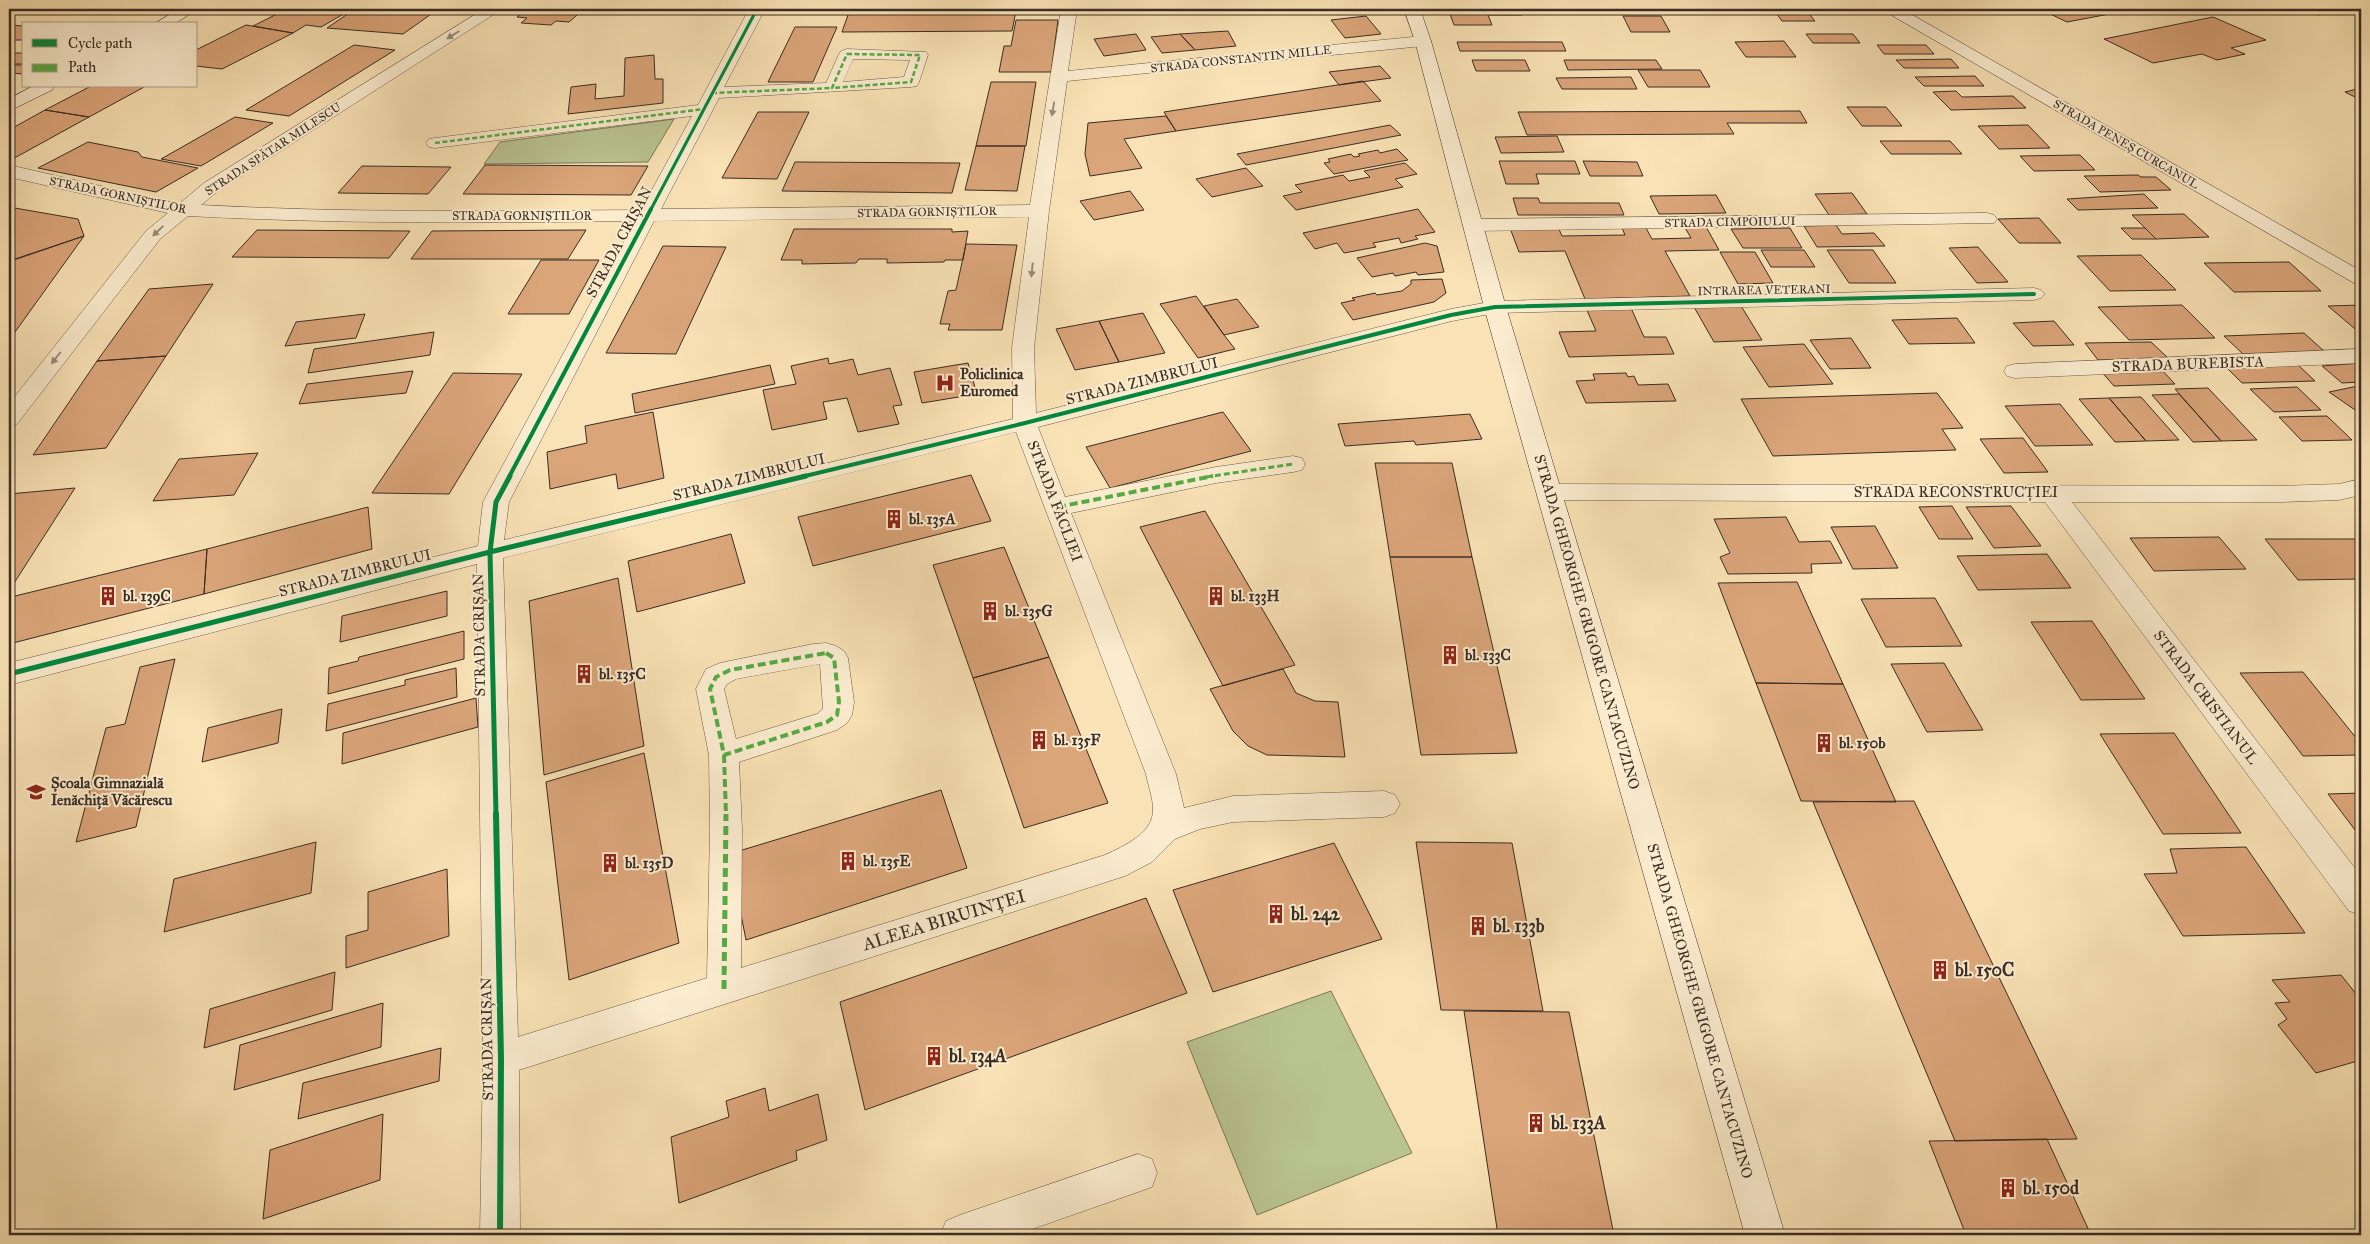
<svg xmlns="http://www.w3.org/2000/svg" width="2370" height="1244" font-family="'IM FELL Great Primer',serif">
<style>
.green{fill:#b9c491;stroke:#7a785a}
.building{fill:#dba57a;stroke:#3a2d24}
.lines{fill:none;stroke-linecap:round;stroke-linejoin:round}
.street-casing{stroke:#6a5a48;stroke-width:1}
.secondary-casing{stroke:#3a2d24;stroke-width:1}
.street{fill:#fbeccf;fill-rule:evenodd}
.secondary{fill:#fbeccf;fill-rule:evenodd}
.quiet-far3{stroke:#55ab44;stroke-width:2.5;stroke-dasharray:5 2.5;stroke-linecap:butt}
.quiet-far2{stroke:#55ab44;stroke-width:3;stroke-dasharray:6 3;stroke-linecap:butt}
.quiet-far1{stroke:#55ab44;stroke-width:4;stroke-dasharray:8 4;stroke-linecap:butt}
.quiet{stroke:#55ab44;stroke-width:5;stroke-dasharray:9 5;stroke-linecap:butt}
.cycleway-far3-casing{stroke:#fbeccf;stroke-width:5}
.cycleway-far2-casing{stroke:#fbeccf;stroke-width:6}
.cycleway-far1-casing{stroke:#fbeccf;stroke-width:8}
.cycleway-casing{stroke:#fbeccf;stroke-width:9}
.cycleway-far3{stroke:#00873e;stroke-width:3}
.cycleway-far2{stroke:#00873e;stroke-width:4}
.cycleway-far1{stroke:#00873e;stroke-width:5}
.cycleway{stroke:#00873e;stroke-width:6}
.oneway{fill:#9a8c7a}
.labels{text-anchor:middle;stroke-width:4;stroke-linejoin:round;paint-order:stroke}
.far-street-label{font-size:12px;fill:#3a2d24;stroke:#fbeccf}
.street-label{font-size:15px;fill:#3a2d24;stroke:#fbeccf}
.poi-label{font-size:15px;font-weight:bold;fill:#3a2d24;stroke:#fbeccf;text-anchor:start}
.near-poi-label{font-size:18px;font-weight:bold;fill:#3a2d24;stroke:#fbeccf;text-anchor:start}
.near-street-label{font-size:18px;fill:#3a2d24;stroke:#fbeccf}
</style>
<rect width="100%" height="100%" fill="#f9e2b5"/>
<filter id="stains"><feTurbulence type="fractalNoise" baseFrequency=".004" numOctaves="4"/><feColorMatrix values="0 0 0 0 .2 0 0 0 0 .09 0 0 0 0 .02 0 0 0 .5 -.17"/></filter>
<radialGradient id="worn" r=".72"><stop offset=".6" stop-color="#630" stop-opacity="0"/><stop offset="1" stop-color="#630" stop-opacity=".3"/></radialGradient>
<path class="green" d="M674,119L648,162L484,164L500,142Z
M1331,991L1412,1153L1257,1215L1187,1042Z"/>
<path class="building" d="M287,9H352L321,27L306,25L293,33L253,26Z
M355,9H390L434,12L403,34L327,28Z
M527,9H584L569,22L556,21L551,25L521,23L527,18L517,17Z
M1159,9H1192L1193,10L1161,13Z
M1448,9H1520L1522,15H1488L1492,25H1454Z
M1773,9H1805L1815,21H1782Z
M2040,9H2136L2067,22Z
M2303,9H2344L2318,15Z
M1016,11L1012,31L842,32L849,12Z
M1366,16L1381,34L1345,38L1331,20Z
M1623,16H1661L1670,32H1631Z
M2213,17L2266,40L2231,48L2245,54L2217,60L2202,54L2153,63L2104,39Z
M1016,20H1058L1051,72H999L1004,46H1011Z
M9,25L24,26V40H9Z
M246,25L293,33L222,69L196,66V50Z
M795,27H837L813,82H768Z
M1228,31L1236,46L1195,50L1180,34Z
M1136,34L1146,50L1104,56L1094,39Z
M1180,34L1195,50L1162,53L1151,37Z
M1806,34H1853L1860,43H1813Z
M1784,41L1796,57H1746L1735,42Z
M1457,42H1562L1566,51H1460Z
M354,45L395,50L289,116L246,110Z
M1877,45H1926L1934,54H1884Z
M12,53H24V64H9V55Z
M654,55L655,79H663V103L568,114L571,87L596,84L595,99L624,96L625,58Z
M1951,59L1959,68H1904L1896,60Z
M1472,60H1525L1530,71H1476Z
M1564,60H1656L1662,69L1568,70Z
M9,65H24V74L9,73Z
M1380,66L1391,78L1339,85L1329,72Z
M1638,70H1700L1710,87H1648Z
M1975,76L1984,86H1924L1915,77Z
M1631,77L1637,89H1562L1556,78Z
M1363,81L1381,101L1176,131L1164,112Z
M991,82H1036L1026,146H976Z
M91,86H146L89,117L45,110Z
M2361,88V100L2345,92Z
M1956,91L1962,97L2013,96L2026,108L1951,110L1933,92Z
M1847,107H1886L1902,126H1862Z
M45,110L89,117L9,161V130Z
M1800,111L1807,123H1727L1734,134L1527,135L1518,112Z
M758,112H809L777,179L722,178Z
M1166,116L1176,131L1124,139L1142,168L1090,176L1085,154L1088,123Z
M235,117L273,123L201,166L161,159Z
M1390,125L1401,135L1246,165L1237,154Z
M2028,125L2050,148L1999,149L1978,126Z
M1557,136L1564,152L1501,153L1495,137Z
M1880,141H1950L1962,154H1891Z
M88,142L138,152L142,157L198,168L156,192L38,168Z
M976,146H1025L1017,191L965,190Z
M1397,149L1408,160L1334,174L1324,163L1330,162L1328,159L1351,154L1354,157L1360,156L1358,154L1378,150L1380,153Z
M2080,155L2095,170L2034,171L2020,156Z
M1499,161H1575L1580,174H1536L1539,184H1506Z
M1583,161L1637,162L1643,176H1590Z
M795,162L960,163L952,193L782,191Z
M1405,163L1417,174L1395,179L1403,187L1296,210L1283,196L1302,192L1295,185L1343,175L1349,181L1370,177L1364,171Z
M485,165L648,166L631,195L463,194Z
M362,166L451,167L428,194L338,193Z
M1246,168L1263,186L1212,197L1196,179Z
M2138,175L2141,177H2156L2171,190L2100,192L2084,176Z
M1130,191L1144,210L1094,220L1080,201Z
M1852,193L1867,214L1829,215L1815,194Z
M2144,194L2158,208L2078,210L2067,199Z
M1716,195L1726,213L1659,214L1650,196Z
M1513,198H1538L1540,203H1619L1624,215H1518Z
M9,207L78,219L84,236L9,261Z
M1418,209L1435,232L1415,236L1418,239L1401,243L1399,238L1373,243L1376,247L1344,253L1337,243L1315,249L1303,233Z
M2184,214L2209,237L2156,239L2132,215Z
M2039,218L2061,243H2019L1998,219Z
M1705,225L1719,250L1665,251L1690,296L1585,299L1565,251L1519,252L1510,228L1558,227L1562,236L1625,235L1622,228H1646L1652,239L1691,238L1684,226Z
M1836,225L1842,234L1874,233L1885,246L1817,247L1804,226Z
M1790,228L1802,248H1743L1731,229Z
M2121,228H2145L2156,239H2132Z
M794,229H952V232L968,231L963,260H945L944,262L887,263V259H859L856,263L802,264V260H781Z
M257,230L410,231L389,258L232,257Z
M586,230L568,259H411L432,231Z
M84,236L10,339H9V264L11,261Z
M1425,243L1437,246L1444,272L1418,275L1416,272L1395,276L1393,273L1372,277L1357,258Z
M966,244L1017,245L1002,330H948L950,324H940L948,291L956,290Z
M663,246L726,247L676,354L606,353Z
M1978,247L2008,282L1977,283L1949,248Z
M1761,250H1804L1815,267H1771Z
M1827,250H1873L1896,283H1849Z
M1720,252H1755L1773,283L1738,284Z
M2141,255L2176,290L2110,291L2077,256Z
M541,260H599L569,314H508Z
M2289,262L2321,291L2234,292L2204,263Z
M1442,279L1446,293L1434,302L1353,320L1341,303L1355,300L1352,298L1375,293L1377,295L1402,291L1411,284V280Z
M213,284L166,356L97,361L149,289Z
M1196,296L1224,335L1235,349L1198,358L1160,304Z
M1237,299L1259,327L1224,335L1204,306Z
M2182,305L2215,338L2129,340L2098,307Z
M2361,305V334L2328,306Z
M1741,306L1762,340L1714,342L1694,307Z
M1586,308H1631L1644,337H1666L1674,354L1569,357L1559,332L1596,331Z
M1143,313L1165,353L1119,362L1099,321Z
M365,314L356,338L285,346L296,322Z
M1957,318L1975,343L1909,344L1892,320Z
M1099,321L1119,362L1075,370L1056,329Z
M2054,321L2074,345L2033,346L2013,323Z
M434,332L430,355L308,373L314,349Z
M2304,333L2325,352L2244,355L2224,336Z
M1851,338L1871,368L1830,369L1810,340Z
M2151,342L2168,358L2098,360L2085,343Z
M1804,344L1833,384L1769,387L1743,347Z
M166,356L106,448L33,455L97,361Z
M828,358L829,364L853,359L858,375L890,368L902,405L893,406L899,424L858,432L847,398L823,402L827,419L772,430L763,390L796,384L791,366Z
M968,363L977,394L922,403L914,372Z
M2361,363V382L2342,383L2322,366Z
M2297,364L2315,381L2242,383L2225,366Z
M770,365L775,384L635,413L632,394Z
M2160,368L2175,384L2114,386L2100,370Z
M413,371L406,393L299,404L307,384Z
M453,373L522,374L449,494L372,493Z
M1626,373L1628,377L1634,376L1638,385L1668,384L1676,401L1586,403L1576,381L1595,380L1593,374Z
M2358,386L2361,388V414L2329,392Z
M2297,387L2321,410L2274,412L2250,389Z
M2208,388L2257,440L2221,441L2175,389Z
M1937,393L1963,428L1942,429L1956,450L1773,456L1741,399Z
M2179,394L2221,441L2193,442L2152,395Z
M2141,397L2179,440L2146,441L2109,398Z
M2109,398L2146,441L2115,442L2079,399Z
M2060,404L2093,445L2035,446L2005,406Z
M653,412L664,478L618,489L616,474L550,489L547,452L587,443L585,426Z
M1223,412L1251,451L1110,488L1086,447Z
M1470,414L1482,439L1416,445L1414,441L1345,446L1338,424Z
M2327,416L2352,440L2302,441L2279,417Z
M2023,438L2048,472L2004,473L1980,439Z
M258,453L234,495L153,501L179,459Z
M1375,463H1452L1472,557H1390Z
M971,475L991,521L813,566L798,517Z
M75,488L9,591V494Z
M1952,506L1973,539H1939L1919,507Z
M2011,506L2041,546L1994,548L1966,507Z
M368,507L372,549L204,594L207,549Z
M1205,511L1295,665L1223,686L1140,527Z
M1786,517L1799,542L1830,541L1842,563L1811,564L1812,573L1728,574L1720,557L1730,553L1714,519Z
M1875,526L1898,568L1853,569L1831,527Z
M731,534L745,583L637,612L628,561Z
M2219,537L2246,569L2154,571L2130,538Z
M2265,539H2359L2361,541V579L2298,580Z
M1004,547L1049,657L973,678L933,565Z
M207,549L204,594L9,644V606L11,597Z
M2047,554L2071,588L1978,590L1957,556Z
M1390,557H1472L1517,753L1421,755Z
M618,578L644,746L544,775L529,601Z
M1797,582L1843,684L1756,683L1718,583Z
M447,591V616L340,642L342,616Z
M1935,598L1962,646L1886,647L1861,599Z
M2092,621L2145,699L2081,700L2031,622Z
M464,631V659L328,694L329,668L358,661L359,657Z
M1049,657L1108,803L1024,828L973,678Z
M175,659L136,827L76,842L106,728L125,724L140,667Z
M1944,663L1983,730L1927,732L1891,664Z
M456,668L457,697L326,731L328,704L405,685V680Z
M1283,669L1296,693L1315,701L1338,702L1345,757L1267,755L1248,746L1233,731L1210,689Z
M2303,672L2361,744V755L2303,756L2240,673Z
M1756,683L1843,684L1896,802L1801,801Z
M476,698L478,727L342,764L343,733Z
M282,709L278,743L202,762L208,728Z
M2174,733L2241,833L2163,834L2100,734Z
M644,753L679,943L569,980L546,782Z
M941,790L967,868L746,940L729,854Z
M2361,793V838L2328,794Z
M1914,801L2077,1139L1955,1141L1813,802Z
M316,842L311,893L164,932L174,879Z
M1416,842L1512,843L1543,1011L1441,1010Z
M1334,843L1382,939L1213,992L1173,890Z
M2246,847L2305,933L2183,936L2144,874L2177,873L2170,849Z
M447,869L449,936L346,968V936L368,930V892Z
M1146,898L1187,993L865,1110L840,1002Z
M335,972L332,1010L204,1048L210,1009Z
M2341,975L2361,1000V1060L2316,1073L2278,1025L2287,1019L2275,1003L2290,1002L2272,980Z
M383,1003L381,1047L234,1090L240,1045Z
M1464,1011L1569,1012L1614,1235H1498Z
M441,1048L439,1081L298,1119L303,1083Z
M765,1088L769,1111L818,1094L827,1140L796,1151L797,1160L679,1203L671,1137L729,1117L726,1101Z
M383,1114L380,1180L263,1219L270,1150Z
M2047,1139L2091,1235H1966L1929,1141Z"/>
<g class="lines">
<g class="street-casing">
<path id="street" d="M484,9H502L218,191L201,205C347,213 494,211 641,210L692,116L435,148L429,147L426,143L429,139L435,138L698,105L749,9H765L724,87L826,83L839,54L841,51L847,49L926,52L928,55L919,82L917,86L911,87L719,98L661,209L1030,205L1061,9H1077L1068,71L1423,36L1429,38L1431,41L1429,44L1423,46L1067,81L1049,211L1034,348L1036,413L1451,309L1495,301L2034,288L2041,290L2045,294L2041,298L2034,300L1495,313L1452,321L1038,427L1065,497L1216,467L1293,456L1302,458L1305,464L1302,470L1293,472L1216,483L1071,513L1176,774L1184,808L1233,796L1384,791L1395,795L1400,804L1395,813L1384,817L1233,822L1200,829L1175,839L1152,862L1125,876L519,1070L520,1235H480L483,1059L477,564L9,685V663L478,546L483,502L635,221C486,223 336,224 188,216L160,239L17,424L9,426V404L146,231L168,213L9,177V165L179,204L204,183ZM853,59L910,60L904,77L843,82ZM1029,217L1012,348L1013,419L504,540L509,502L654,221ZM1016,432L1146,774C1148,785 1153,798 1153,809C1154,833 1124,846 1105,855L741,968L742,829L739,762L837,730L847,723L852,715L854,702L848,658L844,651L836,646L826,643L813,644L720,663L706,669L696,689L709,755L710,829L707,978L518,1037L503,558ZM820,664L823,709L817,714L736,739L724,689L727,684L736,679Z
M1987,213L1994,215L1997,219L1994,223L1473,231L1466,229L1463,225L1466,221L1473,219Z
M2361,349V363L2015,378L2007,376L2004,371L2007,366L2015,364Z
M2361,479V495L2339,500L2282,502H2072L2361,876V915L2349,911L2045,502L1549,500L1540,498L1537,492L1540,486L1549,484L2282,486L2339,484Z
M1138,1154L1152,1159L1157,1173L1152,1187L1138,1192L1015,1235H940L946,1221L960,1215Z"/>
</g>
<g class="secondary-casing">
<path id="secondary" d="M179,9H198L174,24H154Z
M1404,9H1420L1431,41L1506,307L1785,1235H1745L1484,307L1415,41Z
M1883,9H1902L2361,271V285L2354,283L1886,12Z
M33,86H54L52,90L9,111V99Z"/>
</g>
<use href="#street" class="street"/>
<use href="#secondary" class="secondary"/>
<path class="quiet-far3" d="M847,54L920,55L911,82L832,88Z
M712,93L832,88
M435,143L704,109"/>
<path class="quiet-far2" d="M1206,477L1293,464"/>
<path class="quiet-far1" d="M1058,507L1213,476
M826,653L834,658L839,702L837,715L827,722L724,755L710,689L716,677L730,670Z
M724,755L726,815"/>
<path class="quiet" d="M724,989L726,814"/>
<g class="cycleway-far3-casing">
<path id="cycleway-far3" d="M650,211L757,9"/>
</g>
<g class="cycleway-far2-casing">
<path id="cycleway-far2" d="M509,477L651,209
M801,477L1025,423L1451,315L1495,307L2034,294"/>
</g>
<g class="cycleway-far1-casing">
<path id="cycleway-far1" d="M9,674L490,552L806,476
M496,815L490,552L496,502L510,476"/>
</g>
<g class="cycleway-casing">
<path id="cycleway" d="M496,814L501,1059L500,1235"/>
</g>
<use href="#cycleway-far3" class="cycleway-far3"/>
<use href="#cycleway-far2" class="cycleway-far2"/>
<use href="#cycleway-far1" class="cycleway-far1"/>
<use href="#cycleway" class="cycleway"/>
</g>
<defs><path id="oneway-solid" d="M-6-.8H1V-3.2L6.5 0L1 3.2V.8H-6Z" transform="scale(1.25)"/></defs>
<g class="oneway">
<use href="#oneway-solid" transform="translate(453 35) rotate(148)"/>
<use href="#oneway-solid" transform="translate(1053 109) rotate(99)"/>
<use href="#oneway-solid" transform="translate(158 231) rotate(137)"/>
<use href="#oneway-solid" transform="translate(1032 270) rotate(96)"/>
<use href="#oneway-solid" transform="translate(56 358) rotate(128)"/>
</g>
<defs>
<g id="hospital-bare" transform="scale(1.5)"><path d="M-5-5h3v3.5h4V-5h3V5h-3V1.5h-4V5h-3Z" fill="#8f2418" stroke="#fbeccf" stroke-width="2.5" paint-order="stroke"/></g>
<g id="building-bare" transform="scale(1.5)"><path d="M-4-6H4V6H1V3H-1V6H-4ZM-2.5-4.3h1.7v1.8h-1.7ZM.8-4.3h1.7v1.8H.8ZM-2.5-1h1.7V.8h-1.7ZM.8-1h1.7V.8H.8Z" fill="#8f2418" stroke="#fbeccf" stroke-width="2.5" paint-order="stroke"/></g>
<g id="school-bare" transform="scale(1.5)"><path d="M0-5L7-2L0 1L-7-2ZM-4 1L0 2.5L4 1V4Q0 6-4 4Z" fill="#8f2418" stroke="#fbeccf" stroke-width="2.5" paint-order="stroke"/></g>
</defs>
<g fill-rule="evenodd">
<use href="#hospital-bare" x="945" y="383"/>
<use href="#building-bare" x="894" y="519"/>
<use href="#building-bare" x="108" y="596"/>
<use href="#building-bare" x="1216" y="596"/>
<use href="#building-bare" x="990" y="611"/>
<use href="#building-bare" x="1450" y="655"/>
<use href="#building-bare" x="584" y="674"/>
<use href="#building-bare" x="1039" y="740"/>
<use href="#building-bare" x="1824" y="743"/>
<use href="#school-bare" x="36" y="792"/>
<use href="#building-bare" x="848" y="861"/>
<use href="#building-bare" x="610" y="863"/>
<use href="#building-bare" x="1276" y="914"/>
<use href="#building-bare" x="1478" y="926"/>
<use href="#building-bare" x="1940" y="970"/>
<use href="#building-bare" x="934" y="1056"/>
<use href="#building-bare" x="1536" y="1123"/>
<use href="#building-bare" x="2008" y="1188"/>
</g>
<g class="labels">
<g class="far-street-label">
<text transform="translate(1241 59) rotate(-6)" y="4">STRADA CONSTANTIN MILLE</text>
<text transform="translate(2126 144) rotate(30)" y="4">STRADA PENEȘ CURCANUL</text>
<text transform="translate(273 149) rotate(-33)" y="4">STRADA SPĂTAR MILESCU</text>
<text transform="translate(118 195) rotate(12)" y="4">STRADA GORNIȘTILOR</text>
<text transform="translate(927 212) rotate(-1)" y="4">STRADA GORNIȘTILOR</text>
<text x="522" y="220">STRADA GORNIȘTILOR</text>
<text transform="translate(1730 222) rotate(-1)" y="4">STRADA CIMPOIULUI</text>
<text transform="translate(1764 290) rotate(-1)" y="4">INTRAREA VETERANI</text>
</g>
<g class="street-label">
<text transform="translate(619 242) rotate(-62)" y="5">STRADA CRIȘAN</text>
<text transform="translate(2188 364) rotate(-2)" y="5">STRADA BUREBISTA</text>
<text transform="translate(1142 381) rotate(-14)" y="5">STRADA ZIMBRULUI</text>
<text transform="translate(749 477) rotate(-14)" y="5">STRADA ZIMBRULUI</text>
<text x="1956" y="497">STRADA RECONSTRUCȚIEI</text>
<text transform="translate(1055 501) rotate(69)" y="5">STRADA FĂCLIEI</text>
<text transform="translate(355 573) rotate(-14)" y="5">STRADA ZIMBRULUI</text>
<text transform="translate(1587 622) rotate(74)" y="5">STRADA GHEORGHE GRIGORE CANTACUZINO</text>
<text transform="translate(479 635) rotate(-91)" y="5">STRADA CRIȘAN</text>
<text transform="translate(2206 697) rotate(53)" y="5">STRADA CRISTIANUL</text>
<text transform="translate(1700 1011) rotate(74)" y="5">STRADA GHEORGHE GRIGORE CANTACUZINO</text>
<text transform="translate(487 1039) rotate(-91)" y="5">STRADA CRIȘAN</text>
</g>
<g class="poi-label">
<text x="960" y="379">Policlinica<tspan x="960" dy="17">Euromed</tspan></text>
<text x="909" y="524">bl. 135A</text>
<text x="123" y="601">bl. 139C</text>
<text x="1231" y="601">bl. 133H</text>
<text x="1005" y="616">bl. 135G</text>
<text x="1465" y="660">bl. 133C</text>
<text x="599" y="679">bl. 135C</text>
<text x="1054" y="745">bl. 135F</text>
<text x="1839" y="748">bl. 150b</text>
<text x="51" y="788">Școala Gimnazială<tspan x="51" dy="17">Ienăchiță Văcărescu</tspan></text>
<text x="863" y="866">bl. 135E</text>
<text x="625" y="868">bl. 135D</text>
</g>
<g class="near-poi-label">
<text x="1291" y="920">bl. 242</text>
<text x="1493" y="932">bl. 133b</text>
<text x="1955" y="976">bl. 150C</text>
<text x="949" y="1062">bl. 134A</text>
<text x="1551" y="1129">bl. 133A</text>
<text x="2023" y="1194">bl. 150d</text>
</g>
<g class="near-street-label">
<text transform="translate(944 920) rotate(-17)" y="6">ALEEA BIRUINȚEI</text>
</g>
</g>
<rect width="2370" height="1244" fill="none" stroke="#f9e2b5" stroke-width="30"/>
<rect x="10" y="10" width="2350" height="1224" fill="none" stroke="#3a2d24" stroke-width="2.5"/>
<rect x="15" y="15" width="2340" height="1214" fill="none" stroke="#3a2d24"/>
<rect x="22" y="22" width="175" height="65" fill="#fbeccf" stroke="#aea08b"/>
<rect x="32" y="39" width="25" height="8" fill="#00873e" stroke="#aea08b"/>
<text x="68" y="48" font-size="15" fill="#3a2d24">Cycle path</text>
<rect x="32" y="64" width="25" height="8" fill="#55ab44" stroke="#aea08b"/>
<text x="68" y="72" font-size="15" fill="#3a2d24">Path</text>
<rect width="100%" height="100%" filter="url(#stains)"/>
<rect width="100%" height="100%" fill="url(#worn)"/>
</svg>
